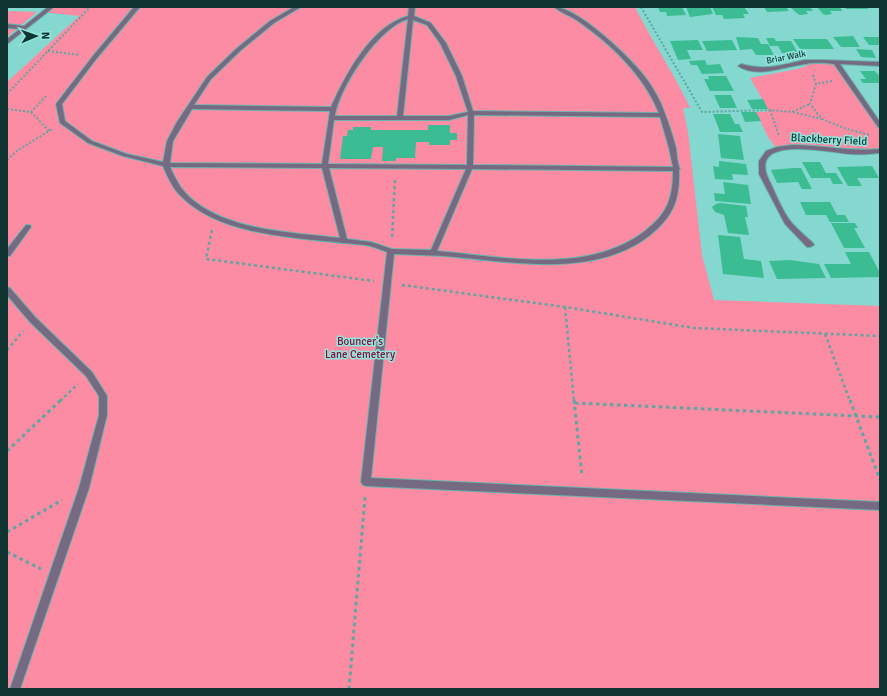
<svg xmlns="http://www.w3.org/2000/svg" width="887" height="696" font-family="Signika,sans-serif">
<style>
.green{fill:#fb8ca3}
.building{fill:#3bbc93}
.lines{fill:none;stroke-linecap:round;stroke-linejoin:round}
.service-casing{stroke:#6ab4ad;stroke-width:2}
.minor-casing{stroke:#6ab4ad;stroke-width:2}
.path-far2{stroke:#60a59f;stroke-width:2;stroke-dasharray:2 2;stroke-linecap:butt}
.path-far1{stroke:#60a59f;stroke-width:2.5;stroke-dasharray:3 3;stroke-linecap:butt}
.path{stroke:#60a59f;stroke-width:3;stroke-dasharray:3.5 3.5;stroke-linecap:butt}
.service{fill:#756a81;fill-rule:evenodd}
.minor{fill:#756a81;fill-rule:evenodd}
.labels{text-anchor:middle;stroke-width:3;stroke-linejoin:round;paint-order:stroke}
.far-street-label{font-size:9px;fill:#103431;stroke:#91e6dd}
.street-label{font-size:11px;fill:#103431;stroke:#91e6dd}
.park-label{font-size:11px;fill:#850f3a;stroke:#91e6dd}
</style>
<rect width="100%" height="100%" fill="#84d8d0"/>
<path class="green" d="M49,7H635C652,41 674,73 690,108H683L688,132L702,255L714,300L880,306V689H7V82L79,16L42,12Z
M7,11L37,12L7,37Z
M811,61L836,62L880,126V151L816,147L777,149L768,137L756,112H766L768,109L750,78L797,69L806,66Z"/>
<path class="building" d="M658,7H682L686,15L667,16L666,12H660Z
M686,7H710L713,14L690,17Z
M712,7H744L749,14H743L745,18L724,19L722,15H716Z
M764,7H786L789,11L767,12Z
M790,7H810L813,11H806L808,14L799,15Z
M817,7H840L842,11H830L832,14L826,15L823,14Z
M845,7H867L868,9H846Z
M853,36L860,47H841L833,37Z
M736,37L758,38L761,44H768L774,55H756L752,49L740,50Z
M863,37H880V45H869Z
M766,38H774L776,41H791L798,53H782L778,46H770Z
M793,39H827L834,49H800Z
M698,40L703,50H687L691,59L678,60L670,41Z
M732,40L737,50L707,51L702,41Z
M856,49L872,50L876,58L861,57Z
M705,60L707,65L720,64L724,73L702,74L697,65H691L689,61Z
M860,71H875L880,77V83H863L860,79H866Z
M708,76H726L734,91H710L704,79H709Z
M714,95H731L737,108H720Z
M763,99L768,109H752L747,100Z
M741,112H756L761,121L745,122Z
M713,114H730L735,124H739L743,132H720Z
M428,125H450V133H457V140H450V145H429V142H416L415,158H396V161H382L383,147H373L371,159H340L343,136H347L348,130H353V127H371V130H428Z
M718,134L740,136L744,160L721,158Z
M719,161L746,164L748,175L732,174L733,180L715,179L713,166L719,167Z
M802,162H820L826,173H836L843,184H833L830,178H811Z
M872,166L879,178H857L862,186H848L837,167Z
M793,168H801L812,189H802L798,182L777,183L771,170Z
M723,182L748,185L751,204L715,201L714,193L725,194Z
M800,202H830L837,215H845L849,222H830L826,215H806Z
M720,203L746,206L748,217H745L749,235L728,233L724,215L715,212L712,207L716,204Z
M831,223H855L858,228H854L865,248H844Z
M718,235L740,237L744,259L761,261L764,278L723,274Z
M845,252H869L880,273V277L831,278L824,264H851Z
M790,260L819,264L826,278L777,279L769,261Z"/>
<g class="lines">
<g class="service-casing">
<path id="service" d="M48,7H54L7,44V39L20,29L7,28V24L24,26Z
M134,7H140L97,58L62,104L65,121L92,141L127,154L163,162L167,141L177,122L207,77L236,49L270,21L294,7H301L274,23L240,51L211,79L194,105L331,107C346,74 371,26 408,16L409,7H415L414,16L431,23L446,43L462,76L473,111L659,113C643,74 612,45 578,21C571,16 561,13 554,7C577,7 626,54 641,72C651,84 660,99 665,114C669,124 673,137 676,148C677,155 677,163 680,169L679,170C680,200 673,217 649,236C595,277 518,263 455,257C435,255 415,255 394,254L371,478L880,502V510L366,486L363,485L361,482L387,252C382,250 376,248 370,246C361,244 352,244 343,243C290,237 216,235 178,193C171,185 167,175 163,166L123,156L88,143L60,123L56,104L93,56ZM408,19L397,116H335C339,87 379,27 408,19ZM413,20L427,25L440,43L456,76L468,112L449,116H403ZM192,109L330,111L322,164L170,163L173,141ZM468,115L467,165L328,164L334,120H449ZM474,115L660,117L669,148L673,167L473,165ZM170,167L322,168L340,238C290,232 216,231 182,189C177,182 173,174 170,167ZM329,168L466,169L431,250L392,249L371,242L347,239ZM472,169L673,171C673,199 667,214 645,231C588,275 504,257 437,251Z
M26,225H30L31,227L10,256H7V249Z
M7,287L10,288L36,318L92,372L107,396V415L89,488L20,689H10L79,488L99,415V396L86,376L30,322L7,295Z"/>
</g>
<g class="minor-casing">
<path id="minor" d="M805,60H824L880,62V66L840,64L880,122V128L878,127L834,64C825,63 815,62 806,64C785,66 758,79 738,66L741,64C767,71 780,65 805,60Z
M792,145C821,145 850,152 880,149V153C870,154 860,155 850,154C825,152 743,133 771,184C776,195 783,212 791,222C797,229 805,236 813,243L814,245L810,247H807L785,224L759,174V161L766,151L777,147Z"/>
</g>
<path class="path-far2" d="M641,7L702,112L770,110L792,112L810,104
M48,51L80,55
M813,75L816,84
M832,81L816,84L810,104L822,119L847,129L870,135
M7,94L90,7
M7,109L31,112L47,95
M770,110L779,136
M31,112L49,131
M793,112L821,119
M7,160L17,151L52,129"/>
<path class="path-far1" d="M212,230L206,259L374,281
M392,237L395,180
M402,285L565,307L694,328L880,336
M565,307L574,401
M825,334L850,401
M7,350L23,331
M60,401L78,384"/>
<path class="path" d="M574,400L582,476
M850,400L880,480
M575,403L880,417
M7,451L61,400
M7,532L62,500
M7,552L41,569
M349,689L365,497"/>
<use href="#service" class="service"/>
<use href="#minor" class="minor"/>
</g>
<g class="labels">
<g class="far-street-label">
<text transform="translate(786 57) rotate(-11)" y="3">Briar Walk</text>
</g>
<g class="street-label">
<text transform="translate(829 139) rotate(3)" y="4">Blackberry Field</text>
</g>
<g class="park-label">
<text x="360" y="345">Bouncer's<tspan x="360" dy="13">Lane Cemetery</tspan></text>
</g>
</g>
<rect width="887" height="696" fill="none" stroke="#103431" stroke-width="16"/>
<g transform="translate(36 36) rotate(88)" stroke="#91e6dd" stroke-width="3" paint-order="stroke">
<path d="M0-3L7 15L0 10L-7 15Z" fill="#103431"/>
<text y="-6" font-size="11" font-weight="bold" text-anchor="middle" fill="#103431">N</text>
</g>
</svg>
